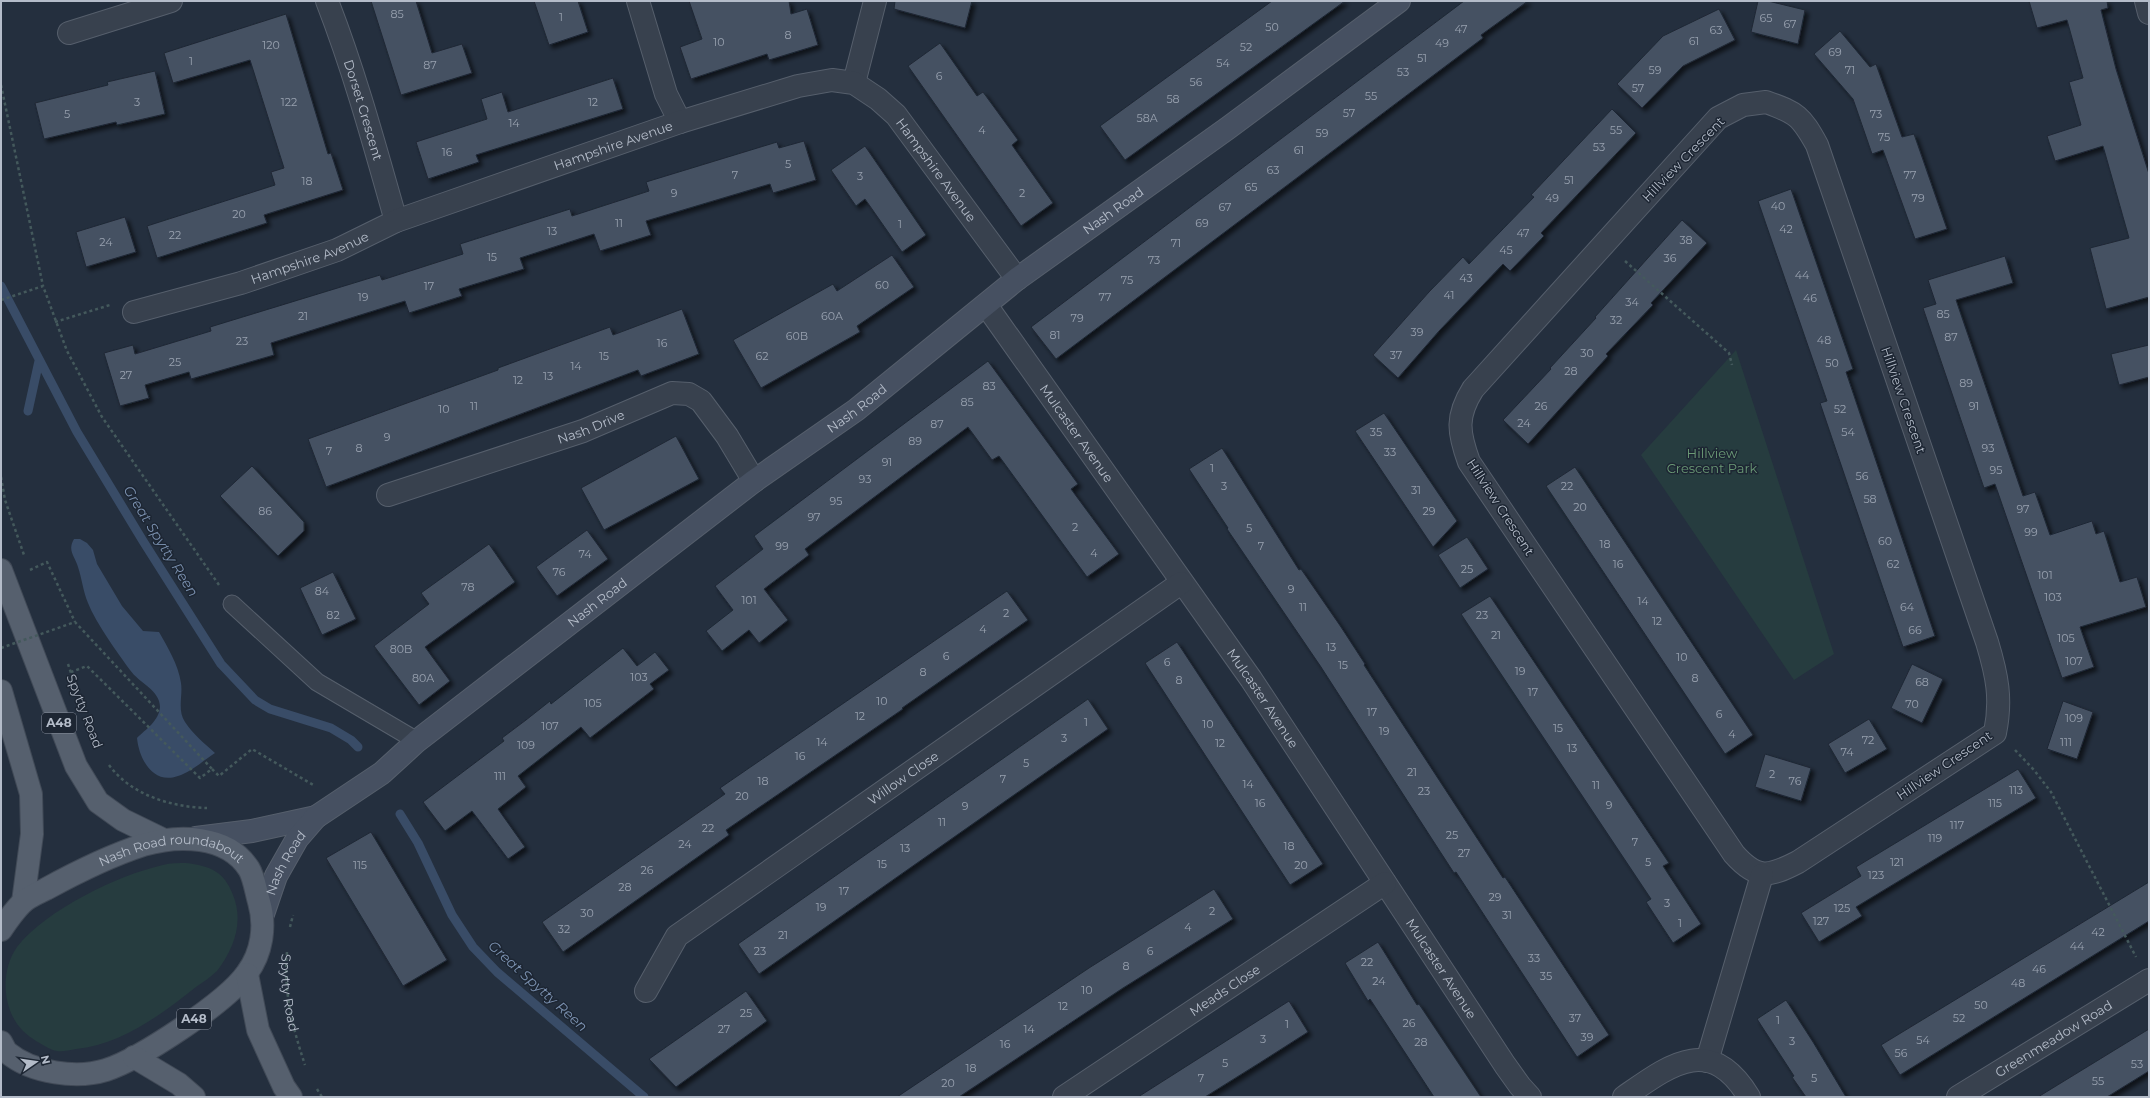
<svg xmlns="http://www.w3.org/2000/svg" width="2150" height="1098" font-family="Montserrat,sans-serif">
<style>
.green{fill:#263c3f}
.water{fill:#394c67}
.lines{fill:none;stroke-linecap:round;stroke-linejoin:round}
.stream{stroke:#394c67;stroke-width:9}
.building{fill:#455162;stroke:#1f2835;filter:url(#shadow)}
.lane-casing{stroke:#565f6c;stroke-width:19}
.street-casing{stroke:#565f6c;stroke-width:24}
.secondary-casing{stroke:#565f6c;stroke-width:24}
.primary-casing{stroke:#414a57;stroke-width:24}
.path{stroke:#44595c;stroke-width:2.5;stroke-dasharray:3 3;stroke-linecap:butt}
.lane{stroke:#38414e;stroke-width:17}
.street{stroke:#38414e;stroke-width:22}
.secondary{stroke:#465061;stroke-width:22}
.primary{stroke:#56606e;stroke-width:22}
.path-bridge{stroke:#44595c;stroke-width:2.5;stroke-dasharray:3 3;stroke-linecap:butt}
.labels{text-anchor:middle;stroke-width:3;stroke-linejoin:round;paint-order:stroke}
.number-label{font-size:11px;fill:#98a1af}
.shield{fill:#1d2633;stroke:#878f9c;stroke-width:1}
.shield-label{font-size:12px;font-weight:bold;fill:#b4bcc9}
.street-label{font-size:13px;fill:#b4bcc9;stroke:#1d2633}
.park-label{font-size:13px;fill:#6b9a76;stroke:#1d2633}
.water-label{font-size:14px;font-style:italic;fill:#7c92b1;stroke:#1d2633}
</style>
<defs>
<filter id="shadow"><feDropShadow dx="3.5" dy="3.5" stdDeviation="2" flood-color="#0009"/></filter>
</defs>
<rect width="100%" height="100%" fill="#242f3e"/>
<path class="green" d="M1736,350L1834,654L1794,680L1641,455Z
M186,863C210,866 224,871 233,895C244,922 234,949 217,971C211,977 203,982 196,987C162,1014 121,1045 76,1049C70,1050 62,1052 57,1051C50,1050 42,1044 36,1041C32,1038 27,1035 23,1031C2,1010 0,971 17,947C46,910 118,875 163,865C170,863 179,863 186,863Z"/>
<path class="water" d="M74,539H80L87,543L93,550L97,564L122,606L143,631L159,632C168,648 178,664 181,683C183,696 177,710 185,722C193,734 205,744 215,753C204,760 191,772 178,776C153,785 139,759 137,738C146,729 159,721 160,707C160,690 139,683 130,670C117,652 96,623 88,603C83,591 82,579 78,567C75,556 67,551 74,539Z"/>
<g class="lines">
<path class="stream" d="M1,286L77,432L143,541L221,664L255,700L270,709L331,728L351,740L358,747
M28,411L39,361
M400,814L418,843L452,915L473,947L497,972L644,1097"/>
</g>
<path class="building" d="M371,1H416L432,53L462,44L472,73L401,95Z
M534,1H578L588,32L549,45Z
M689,1H789L791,14L807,9L818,45L769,60L767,54L691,79L680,47L702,39Z
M895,1H972L965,28L894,9Z
M1272,1H1345L1125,160L1100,126Z
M1464,1H1528L1481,35L1483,38L1056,359L1031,327Z
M1758,1H1768L1805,10L1798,44L1751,32Z
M2029,1H2107L2108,8L2101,10L2116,69L2149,174V297L2106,309L2090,248L2129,238L2103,146L2055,161L2047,136L2081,125L2069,82L2083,78L2067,20L2037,28Z
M1719,9L1735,40L1683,66L1642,108L1617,84L1663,36Z
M286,14L328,154L331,153L343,190L264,215L267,223L157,258L147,226L275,185L271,172L284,168L250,60L173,83L164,53Z
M1840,31L1870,67L1876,64L1902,137L1914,134L1947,229L1915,239L1883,150L1872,154L1853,99L1814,54Z
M940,43L977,96L983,92L1018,140L1012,145L1053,203L1021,226L908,66Z
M155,71L165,114L117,125L116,122L44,139L35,103L108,85L107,82Z
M613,78L623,109L476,155L479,162L428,179L416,142L487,119L481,99L502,92L508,112Z
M1612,109L1636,133L1541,233L1544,236L1510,271L1503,264L1439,331L1398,378L1373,355L1429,292L1463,257L1469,264L1534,197L1531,195Z
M804,141L816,180L773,193L770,184L646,221L651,235L600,251L594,234L520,258L524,269L459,289L462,296L409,313L405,301L271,343L274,355L191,379L189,372L145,385L149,398L120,406L104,353L133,345L135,354L211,331L210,327L380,275L382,280L463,254L460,244L570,209L572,216L649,191L646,182L777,142L779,148Z
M865,146L926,235L902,252L865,199L856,206L831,170Z
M1791,189L1853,369L1846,372L1935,636L1903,647L1820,403L1827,401L1758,201Z
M125,217L136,252L86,267L76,232Z
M1682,220L1707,243L1651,303L1653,305L1606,354L1608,356L1528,444L1503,420L1551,369L1550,368L1596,318L1595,317Z
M892,255L914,287L857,326L860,332L761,388L733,340L833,284L837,291Z
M2005,256L2013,283L1956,300L2023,496L2035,492L2050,535L2092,521L2096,534L2104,531L2120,582L2137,577L2146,607L2080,627L2094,667L2062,678L1995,484L1984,488L1923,308L1936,304L1928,280Z
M682,309L699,354L641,376L638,370L326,487L308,439L498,370V368L610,327L613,335Z
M2149,345V377L2119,385L2111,354Z
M988,361L1078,484L1071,489L1119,554L1087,577L999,456L992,460L968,427L805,549L809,555L764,589L788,620L759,643L749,630L722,651L706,631L733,610L715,586L763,549L754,536Z
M1384,413L1457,521L1433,547L1355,431Z
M676,436L699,479L604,530L581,488Z
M1222,448L1299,570L1301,569L1341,627L1365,664L1364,665L1503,878L1505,877L1609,1035L1577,1057L1456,872L1454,873L1430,836L1321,667L1227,529L1228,528L1189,469Z
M252,466L304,522V531L278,556L220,496Z
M1575,467L1753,735L1725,754L1546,486Z
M587,530L608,559L557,596L536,567Z
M1467,537L1488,569L1460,588L1438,555Z
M489,544L515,582L425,647L450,681L419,705L374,646L429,604L421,593Z
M333,572L356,619L322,635L300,588Z
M1007,591L1028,620L902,708L903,709L726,830L729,835L563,952L542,922L725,794L720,788Z
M1490,596L1669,863L1663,866L1701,924L1673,943L1646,902L1651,899L1461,614Z
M1177,642L1323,864L1290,885L1145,663Z
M623,648L637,666L655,652L669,670L650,684L654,689L590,738L581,727L518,776L526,787L498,809L525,847L508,859L472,811L445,831L423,802L504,741L502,738L526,720L550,701L551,704Z
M1912,664L1943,679L1922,723L1891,708Z
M1088,699L1108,729L759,974L738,944Z
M2063,701L2093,712L2077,759L2047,749Z
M1869,719L1887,749L1845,773L1828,744Z
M1765,754L1811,768L1801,801L1755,787Z
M2018,769L2036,798L1856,907L1862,916L1819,942L1801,913L1861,876L1856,867Z
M371,832L447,960L403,986L326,858Z
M2149,882V921L1900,1075L1881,1045Z
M1214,889L1233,919L1123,988L959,1097H897L1089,968Z
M1378,942L1417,1005L1419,1004L1481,1097H1434L1370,999L1368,1001L1345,963Z
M746,991L767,1021L676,1087L649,1059Z
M1786,1000L1813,1042L1846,1097H1806L1792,1077L1794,1076L1757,1019Z
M1289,1001L1308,1032L1261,1062L1205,1097H1138Z
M2149,1029V1071L2107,1097H2038Z"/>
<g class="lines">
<g class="lane-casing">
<path id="lane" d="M232,604L317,682L417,741"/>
</g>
<g class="street-casing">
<g id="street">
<path id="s2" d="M327,1C355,73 375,147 396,221"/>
<path d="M638,1L666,94L680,122"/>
<path d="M2146,1L2149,13"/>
<path d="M69,33L171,1"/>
<path d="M854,83L875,1"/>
<path d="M1766,102C1797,113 1801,116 1817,145L1987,642C1997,675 2002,699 1995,733L1798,862C1769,877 1757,880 1734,854L1469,462C1458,432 1456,416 1473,389L1718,118L1743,105Z"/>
<path id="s3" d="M986,305L1251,679L1505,1065L1520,1086L1530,1097"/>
<path id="s4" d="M134,312L241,283L337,250L396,221L680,122L798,86L832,80L854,83L878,99L896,115L1017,279"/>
<path id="s5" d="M388,495L583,431L672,393L689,394L701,401L727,436L754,481"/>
<path id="s6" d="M646,991L677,936L1181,583"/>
<path d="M1707,1061L1762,875"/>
<path id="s7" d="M1064,1097L1385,883"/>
<path d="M1624,1097C1670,1065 1710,1033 1749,1097"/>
<path id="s8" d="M1958,1097L2149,980"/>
</g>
</g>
<g class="secondary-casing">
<g id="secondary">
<path d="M196,838L252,831L316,817"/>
<path id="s9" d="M263,914L276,876L297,839L316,817L382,773L417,741L754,481L856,410L1017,279L1228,128L1399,1"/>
</g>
</g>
<g class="primary-casing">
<g id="primary">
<path d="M1,570L76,766L98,802L123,820L162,839"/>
<path d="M1,691L31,794L32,834L23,902"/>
<path id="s10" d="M1,930C7,921 14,911 22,903C28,897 38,893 46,889C77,872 109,856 143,845C177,835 227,834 249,869C254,877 256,892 259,902C266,926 262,953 247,973C227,1002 140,1059 106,1070C77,1079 32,1073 8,1053C5,1051 3,1045 1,1042"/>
<path d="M247,974L258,1030L284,1087L291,1097"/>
<path d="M134,1057L179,1084L194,1097"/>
</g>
</g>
<g class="path">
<path d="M1,85L43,286"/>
<path d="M1625,261L1729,353L1732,365"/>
<path d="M1,300L43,286L67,351L102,417L219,585"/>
<path d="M55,322L110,305"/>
<path d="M1,477L5,500L24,555"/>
<path d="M30,570L47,562L75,622"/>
<path d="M68,664L72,676"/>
<path d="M2015,750L2034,770L2051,792L2136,957"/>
<path d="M109,765C131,795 171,807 207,808"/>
<path d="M212,769L219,776L252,749L315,786"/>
<path d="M290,927L293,915"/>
<path id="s1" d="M287,952C283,991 293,1029 305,1065"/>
<path d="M317,1089L322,1097"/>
</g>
<use href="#lane" class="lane"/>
<use href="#street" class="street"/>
<use href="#secondary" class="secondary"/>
<use href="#primary" class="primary"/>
<path class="path-bridge" d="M1,648L75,622L212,769L200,778L87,666L71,672"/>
</g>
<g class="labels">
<g class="number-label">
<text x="397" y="18">85</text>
<text x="561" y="21">1</text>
<text x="1766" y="22">65</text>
<text x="1790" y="28">67</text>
<text x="1272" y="31">50</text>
<text x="1461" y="33">47</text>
<text x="1716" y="34">63</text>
<text x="788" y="39">8</text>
<text x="1694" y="45">61</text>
<text x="719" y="46">10</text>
<text x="1442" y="47">49</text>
<text x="271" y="49">120</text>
<text x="1246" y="51">52</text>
<text x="1835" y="56">69</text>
<text x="1422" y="62">51</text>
<text x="191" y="65">1</text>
<text x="1223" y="67">54</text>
<text x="430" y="69">87</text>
<text x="1655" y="74">59</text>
<text x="1850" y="74">71</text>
<text x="1403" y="76">53</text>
<text x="939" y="80">6</text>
<text x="1196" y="86">56</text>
<text x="1638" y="92">57</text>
<text x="1371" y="100">55</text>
<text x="1173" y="103">58</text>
<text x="137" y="106">3</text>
<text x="289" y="106">122</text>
<text x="593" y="106">12</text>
<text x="1349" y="117">57</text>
<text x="67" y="118">5</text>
<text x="1876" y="118">73</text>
<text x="1147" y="122">58A</text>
<text x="514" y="127">14</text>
<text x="982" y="134">4</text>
<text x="1616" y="134">55</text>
<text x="1322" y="137">59</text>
<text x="1884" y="141">75</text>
<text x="1599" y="151">53</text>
<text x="1299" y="154">61</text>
<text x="447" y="156">16</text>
<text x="788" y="168">5</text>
<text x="1273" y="174">63</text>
<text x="735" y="179">7</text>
<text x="1910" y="179">77</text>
<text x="860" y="180">3</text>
<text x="1569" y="184">51</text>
<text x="307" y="185">18</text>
<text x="1251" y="191">65</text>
<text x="674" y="197">9</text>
<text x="1022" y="197">2</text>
<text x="1552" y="202">49</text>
<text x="1918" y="202">79</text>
<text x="1778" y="210">40</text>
<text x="1225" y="211">67</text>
<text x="239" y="218">20</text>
<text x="619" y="227">11</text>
<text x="1202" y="227">69</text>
<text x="900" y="228">1</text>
<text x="1786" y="233">42</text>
<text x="552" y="235">13</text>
<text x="1523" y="237">47</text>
<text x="175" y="239">22</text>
<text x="1686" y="244">38</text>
<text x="106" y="246">24</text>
<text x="1176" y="247">71</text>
<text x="1506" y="254">45</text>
<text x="492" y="261">15</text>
<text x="1670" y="262">36</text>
<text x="1154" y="264">73</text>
<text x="1802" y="279">44</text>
<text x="1466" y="282">43</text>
<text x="1127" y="284">75</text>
<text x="882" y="289">60</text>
<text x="429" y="290">17</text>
<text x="1449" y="299">41</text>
<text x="363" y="301">19</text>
<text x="1105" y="301">77</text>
<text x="1810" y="302">46</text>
<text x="1632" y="306">34</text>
<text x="1943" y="318">85</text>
<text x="303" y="320">21</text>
<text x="832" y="320">60A</text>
<text x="1077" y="322">79</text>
<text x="1616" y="324">32</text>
<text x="1417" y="336">39</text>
<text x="1055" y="339">81</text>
<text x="797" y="340">60B</text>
<text x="1951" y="341">87</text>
<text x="1824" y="344">48</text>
<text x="242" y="345">23</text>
<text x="662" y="347">16</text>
<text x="1587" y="357">30</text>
<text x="1396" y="359">37</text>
<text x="604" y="360">15</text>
<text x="762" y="360">62</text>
<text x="175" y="366">25</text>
<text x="1832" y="367">50</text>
<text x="576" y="370">14</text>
<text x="1571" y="375">28</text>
<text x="126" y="379">27</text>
<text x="548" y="380">13</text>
<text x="518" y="384">12</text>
<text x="1966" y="387">89</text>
<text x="989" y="390">83</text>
<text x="967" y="406">85</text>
<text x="474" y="410">11</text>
<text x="1541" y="410">26</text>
<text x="1974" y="410">91</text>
<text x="444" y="413">10</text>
<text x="1840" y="413">52</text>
<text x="1524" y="427">24</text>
<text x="937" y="428">87</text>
<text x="1376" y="436">35</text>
<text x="1848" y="436">54</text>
<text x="387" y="441">9</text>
<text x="915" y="445">89</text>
<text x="359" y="452">8</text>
<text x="1988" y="452">93</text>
<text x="329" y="455">7</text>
<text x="1390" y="456">33</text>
<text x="887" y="466">91</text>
<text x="1212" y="472">1</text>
<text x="1996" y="474">95</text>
<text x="1862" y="480">56</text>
<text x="865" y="483">93</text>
<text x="1224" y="490">3</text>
<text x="1567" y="490">22</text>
<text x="1416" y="494">31</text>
<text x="1870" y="503">58</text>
<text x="836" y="505">95</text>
<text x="1580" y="511">20</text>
<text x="2023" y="513">97</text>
<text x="265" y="515">86</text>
<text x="1429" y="515">29</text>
<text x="814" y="521">97</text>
<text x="1075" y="531">2</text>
<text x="1249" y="532">5</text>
<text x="2031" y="536">99</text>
<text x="1885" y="545">60</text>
<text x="1605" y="548">18</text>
<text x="782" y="550">99</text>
<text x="1261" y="550">7</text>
<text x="1094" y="557">4</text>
<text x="585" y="558">74</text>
<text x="1618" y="568">16</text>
<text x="1893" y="568">62</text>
<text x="1467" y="573">25</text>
<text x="559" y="576">76</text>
<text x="2045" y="579">101</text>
<text x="468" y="591">78</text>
<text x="1291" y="593">9</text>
<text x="322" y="595">84</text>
<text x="2053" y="601">103</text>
<text x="749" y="604">101</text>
<text x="1643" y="605">14</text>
<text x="1303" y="611">11</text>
<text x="1907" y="611">64</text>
<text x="1006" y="617">2</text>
<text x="333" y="619">82</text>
<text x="1482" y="619">23</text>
<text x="1657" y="625">12</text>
<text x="983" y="633">4</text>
<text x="1915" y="634">66</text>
<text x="1496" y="639">21</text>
<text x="2066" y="642">105</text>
<text x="1331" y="651">13</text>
<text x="401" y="653">80B</text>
<text x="946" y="660">6</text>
<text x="1682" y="661">10</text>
<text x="2074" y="665">107</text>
<text x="1167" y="666">6</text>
<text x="1343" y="669">15</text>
<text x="1520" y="675">19</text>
<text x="923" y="676">8</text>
<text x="639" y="681">103</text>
<text x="423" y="682">80A</text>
<text x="1695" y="682">8</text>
<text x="1179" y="684">8</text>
<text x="1922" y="686">68</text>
<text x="1533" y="696">17</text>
<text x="882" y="705">10</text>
<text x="593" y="707">105</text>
<text x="1912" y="708">70</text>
<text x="1372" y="716">17</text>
<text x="1719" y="718">6</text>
<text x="860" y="720">12</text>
<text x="2074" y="722">109</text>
<text x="1086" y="726">1</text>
<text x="1208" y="728">10</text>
<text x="550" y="730">107</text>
<text x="1558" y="732">15</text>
<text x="1384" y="735">19</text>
<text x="1732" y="738">4</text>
<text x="1064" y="742">3</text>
<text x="1868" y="744">72</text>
<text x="822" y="746">14</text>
<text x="2066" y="746">111</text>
<text x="1220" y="747">12</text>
<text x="526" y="749">109</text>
<text x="1572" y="752">13</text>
<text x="1847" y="756">74</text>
<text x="800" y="760">16</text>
<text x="1026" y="767">5</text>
<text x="1412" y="776">21</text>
<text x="1772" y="778">2</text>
<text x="500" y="780">111</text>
<text x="1003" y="783">7</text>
<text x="763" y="785">18</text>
<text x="1795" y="785">76</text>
<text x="1248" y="788">14</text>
<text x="1596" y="789">11</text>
<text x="2016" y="794">113</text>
<text x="1424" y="795">23</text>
<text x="742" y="800">20</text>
<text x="1260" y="807">16</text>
<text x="1995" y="807">115</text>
<text x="1609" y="809">9</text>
<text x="965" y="810">9</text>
<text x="942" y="826">11</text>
<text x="1957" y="829">117</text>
<text x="708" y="832">22</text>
<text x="1452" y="839">25</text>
<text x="1935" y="842">119</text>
<text x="1635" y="846">7</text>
<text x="685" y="848">24</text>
<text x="1289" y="850">18</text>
<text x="905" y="852">13</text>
<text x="1464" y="857">27</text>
<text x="1648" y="866">5</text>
<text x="1897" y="866">121</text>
<text x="882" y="868">15</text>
<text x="360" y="869">115</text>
<text x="1301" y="869">20</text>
<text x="647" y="874">26</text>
<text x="1876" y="879">123</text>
<text x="625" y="891">28</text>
<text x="844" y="895">17</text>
<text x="1495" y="901">29</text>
<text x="1667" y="907">3</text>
<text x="821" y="911">19</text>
<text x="1842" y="912">125</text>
<text x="1212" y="915">2</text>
<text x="587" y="917">30</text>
<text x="1507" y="919">31</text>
<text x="1821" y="925">127</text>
<text x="1680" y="927">1</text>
<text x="1188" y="931">4</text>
<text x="564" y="933">32</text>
<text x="2098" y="936">42</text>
<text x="783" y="939">21</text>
<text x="2077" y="950">44</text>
<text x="760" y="955">23</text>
<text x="1150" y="955">6</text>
<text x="1534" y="962">33</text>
<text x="1367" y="966">22</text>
<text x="1126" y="970">8</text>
<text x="2039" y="973">46</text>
<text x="1546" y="980">35</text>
<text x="1379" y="985">24</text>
<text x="2018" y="987">48</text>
<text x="1087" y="994">10</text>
<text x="1981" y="1009">50</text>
<text x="1063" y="1010">12</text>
<text x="746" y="1017">25</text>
<text x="1575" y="1022">37</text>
<text x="1959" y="1022">52</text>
<text x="1778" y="1024">1</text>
<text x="1409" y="1027">26</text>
<text x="1287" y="1028">1</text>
<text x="724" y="1033">27</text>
<text x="1029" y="1033">14</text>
<text x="1587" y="1041">39</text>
<text x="1263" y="1043">3</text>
<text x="1923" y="1044">54</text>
<text x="1792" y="1045">3</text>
<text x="1421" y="1046">28</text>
<text x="1005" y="1048">16</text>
<text x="1901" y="1057">56</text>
<text x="1225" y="1067">5</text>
<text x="2137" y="1068">53</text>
<text x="971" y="1072">18</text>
<text x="1201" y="1082">7</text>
<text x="1814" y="1082">5</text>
<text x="2098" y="1085">55</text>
<text x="948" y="1087">20</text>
</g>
<g class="shield">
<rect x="42" y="713" width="34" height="20" rx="3"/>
<rect x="177" y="1009" width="34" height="20" rx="3"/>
</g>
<g class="shield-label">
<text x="59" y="727">A48</text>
<text x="194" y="1023">A48</text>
</g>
<g class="street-label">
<text dy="5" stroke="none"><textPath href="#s2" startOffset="115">Dorset Crescent</textPath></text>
<text dy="5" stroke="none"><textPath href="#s4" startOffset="508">Hampshire Avenue</textPath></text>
<text transform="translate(1683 159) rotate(-46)" y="5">Hillview Crescent</text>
<text dy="5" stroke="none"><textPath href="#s4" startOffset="880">Hampshire Avenue</textPath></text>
<text dy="5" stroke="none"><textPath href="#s9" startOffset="1114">Nash Road</textPath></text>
<text dy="5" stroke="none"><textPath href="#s4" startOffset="184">Hampshire Avenue</textPath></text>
<text transform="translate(1904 400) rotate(71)" y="5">Hillview Crescent</text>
<text dy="5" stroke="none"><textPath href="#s9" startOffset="790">Nash Road</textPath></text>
<text dy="5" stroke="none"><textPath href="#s5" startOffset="214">Nash Drive</textPath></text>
<text dy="5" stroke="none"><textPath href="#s3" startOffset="157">Mulcaster Avenue</textPath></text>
<text transform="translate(1501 507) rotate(57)" y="5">Hillview Crescent</text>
<text dy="5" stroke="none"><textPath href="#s9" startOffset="466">Nash Road</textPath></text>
<text dy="5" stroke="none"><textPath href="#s3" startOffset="481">Mulcaster Avenue</textPath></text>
<text transform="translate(85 711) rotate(69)" y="5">Spytty Road</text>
<text transform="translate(1944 765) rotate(-34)" y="5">Hillview Crescent</text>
<text dy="5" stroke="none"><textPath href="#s6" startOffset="339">Willow Close</textPath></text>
<text dy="5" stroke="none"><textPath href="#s9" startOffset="56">Nash Road</textPath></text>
<text dy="5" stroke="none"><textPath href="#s10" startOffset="198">Nash Road roundabout</textPath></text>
<text dy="5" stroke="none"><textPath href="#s3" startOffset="805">Mulcaster Avenue</textPath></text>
<text dy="5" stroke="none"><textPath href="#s7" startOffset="193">Meads Close</textPath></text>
<text dy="5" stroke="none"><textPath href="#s1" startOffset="41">Spytty Road</textPath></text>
<text dy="5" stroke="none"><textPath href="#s8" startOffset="112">Greenmeadow Road</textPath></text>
</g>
<g class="park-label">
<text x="1712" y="458">Hillview<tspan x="1712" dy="15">Crescent Park</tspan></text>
</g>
<g class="water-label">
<text transform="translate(161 541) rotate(58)" y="5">Great Spytty Reen</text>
<text transform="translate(538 986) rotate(42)" y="5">Great Spytty Reen</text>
</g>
</g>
<rect width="2150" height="1098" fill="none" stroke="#b4bcc9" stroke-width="4"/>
<g transform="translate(36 1062) rotate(77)" stroke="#1d2633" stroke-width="3" paint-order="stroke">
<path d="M0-3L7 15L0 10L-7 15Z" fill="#b4bcc9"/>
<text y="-6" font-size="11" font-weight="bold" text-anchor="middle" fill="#b4bcc9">N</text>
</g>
</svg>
